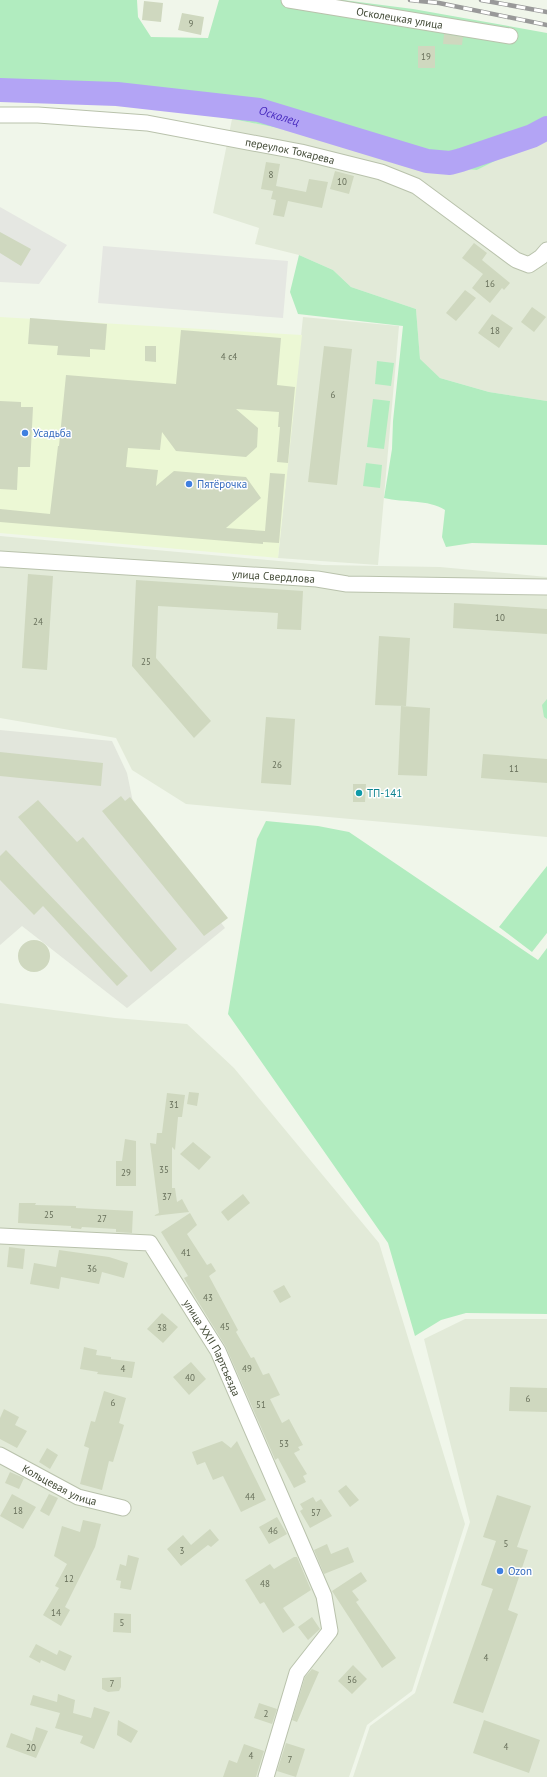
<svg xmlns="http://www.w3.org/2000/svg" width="547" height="1777" font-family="'PT Sans',sans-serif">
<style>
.residential{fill:#e2ead8}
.commercial{fill:#ecf8d5}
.industrial{fill:#e2e6dc}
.green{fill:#b1ecbf}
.parking{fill:#e5e7e2}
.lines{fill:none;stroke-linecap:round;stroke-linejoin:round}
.river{stroke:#b3a4f5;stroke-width:24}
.building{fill:#cfd8bf}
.street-casing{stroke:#b9c2ac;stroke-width:17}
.street{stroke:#fff;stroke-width:15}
.rail-casing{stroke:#999;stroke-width:4.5}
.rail{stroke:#fff;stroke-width:3;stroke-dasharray:9;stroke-linecap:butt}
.shop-dot{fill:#3f7fe0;stroke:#fff;stroke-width:1.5}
.culture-dot{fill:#0f9aa8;stroke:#fff;stroke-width:1.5}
.labels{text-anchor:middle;stroke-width:3;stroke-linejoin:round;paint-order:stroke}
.number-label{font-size:9px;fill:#666e59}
.street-label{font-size:11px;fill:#434b37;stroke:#fff}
.shop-label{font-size:11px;fill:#366cbe;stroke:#fff;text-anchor:start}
.culture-label{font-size:11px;fill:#0d838f;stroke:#fff;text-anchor:start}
.water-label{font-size:12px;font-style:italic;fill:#4729be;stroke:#fff}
</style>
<rect width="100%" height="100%" fill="#f0f6ea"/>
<path class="residential" d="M232,119L329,138L386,157L430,167L477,170L547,135V401L489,392L440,378L420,360L416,309L351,287L333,270L299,255L255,244L259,228L213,213Z
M303,317L399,326L378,565L278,558Z
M0,536L323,565L440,567L547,577V837L186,804L132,770L116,738L0,718Z
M0,1003L115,1018L187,1024L234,1068L379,1243L465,1524L412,1691L367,1725L349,1777H0Z
M465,1319H547V1777H353L370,1726L415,1693L470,1522L424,1339Z"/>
<path class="commercial" d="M0,317L302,335L278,558L0,533Z"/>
<path class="industrial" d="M0,730L112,741L127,773L134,807L225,928L127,1008L22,926L0,945Z"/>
<path class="green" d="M0,0H137L138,17L151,37L208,38L219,0H343L413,9L547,33V135L477,170L430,167L386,157L329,138L232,119L109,99L0,97Z
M299,255L333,270L351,287L416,309L420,359L440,378L489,392L547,401V545L472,543L446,547L442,537L445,510C428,499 404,503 384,498L392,449L393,421L403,326L298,314L290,292Z
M377,361L394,363L391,386L375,384Z
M373,399L390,401L384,449L367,447Z
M366,463L382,465L380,488L363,486Z
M547,699V719L544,717L542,705Z
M266,821L318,826L349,832L538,960L547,948V1314L466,1313L441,1320L415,1336L388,1243L228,1014L257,839Z
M547,866V933L532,952L499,927Z"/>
<path class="parking" d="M0,207L67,245L39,284L0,282Z
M103,246L288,261L283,318L98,303Z"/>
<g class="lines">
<path class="river" id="s1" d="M0,90L117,94L259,110L427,161L450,163L461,160L532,136L547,128"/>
</g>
<path class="building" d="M144,1L163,3L161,22L142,20Z
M182,13L204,17L201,35L178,30Z
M444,34L463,37L462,45L443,44Z
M418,46H435V68H418Z
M266,162L280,164L276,186L306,192L309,179L328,182L322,208L288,201L284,217L273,215L276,200L271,199L273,191L261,189Z
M335,171L354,176L349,194L330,189Z
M0,232L31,249L21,266L0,253Z
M474,243L487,253L482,260L510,283L504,290L502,288L490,303L472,288L483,274L462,258Z
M465,290L476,298L456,321L446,313Z
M532,307L546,317L534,332L521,322Z
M492,314L513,328L499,348L478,333Z
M30,318L107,324L105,350L90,349V357L57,355L58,346L28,344Z
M181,330L281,338L277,385L295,387L288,463L277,462L280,427H278L279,412L236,409L258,428L257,447L246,457L176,451L162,432L160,450L128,448L126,467L158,470L156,486L174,471L246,477L261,498L226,528L265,531L270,473L285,474L279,543L263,542V544L0,522V509L50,514L58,446H59L66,375L176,384Z
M145,346H156V362L145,361Z
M324,346L352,349L337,485L308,482Z
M0,401L21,402V407H33L30,467H18L17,490L0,489Z
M28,574L53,576L47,670L22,668Z
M136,580L303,591L301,630L277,629L278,613L158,606L156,658L211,721L194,738L132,666Z
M454,603L547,609V634L453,628Z
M379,636L410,638L406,706L375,705Z
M401,706L430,708L427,776L398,775Z
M266,717L295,719L291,785L261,783Z
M0,752L103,763L101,786L0,776Z
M483,754L547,759V783L481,778Z
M353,784H366L365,802H353Z
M121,796L125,801L130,797L228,918L204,936L102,811Z
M38,800L77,842L83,837L177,949L151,972L18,817Z
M6,850L128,976L117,986L43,906L34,915L0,880V856Z
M18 956a16 16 0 1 1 32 0a16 16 0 1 1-32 0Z
M189,1092L199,1093L197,1106L187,1104Z
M167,1093L185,1095L182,1117H178L175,1150L172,1147V1188H175L177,1202L182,1199L189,1212L153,1216L159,1213L150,1143L156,1144L157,1133H162Z
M125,1139L136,1141V1186H116V1161H122Z
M193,1142L211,1157L199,1170L180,1154Z
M243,1194L250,1203L228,1221L221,1212Z
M19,1203H36L35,1205L76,1206V1208L133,1211L132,1233L116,1232V1229L82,1227L81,1229L71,1228V1226L18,1223Z
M190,1213L197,1225L187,1234L207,1265L211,1263L216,1271L209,1276L238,1330L236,1332L251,1358L254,1357L263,1375L269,1373L280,1395L270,1399L282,1423L289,1419L303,1445L298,1447L300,1450L294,1453L307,1474L303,1476L306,1482L294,1488L278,1458L275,1460L274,1457L226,1347L194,1295L184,1278L188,1276L161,1232Z
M9,1247L25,1249L23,1269L7,1267Z
M59,1250L109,1257L128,1263L124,1278L102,1272L99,1284L61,1277L59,1289L30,1284L34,1263L56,1267Z
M284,1285L291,1297L280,1303L273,1291Z
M162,1313L178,1327L163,1343L147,1329Z
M84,1347L97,1350L96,1355L111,1357V1359L135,1362L132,1378L97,1374L98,1372L80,1369Z
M191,1362L206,1379L189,1395L173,1377Z
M510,1387L547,1388V1412L509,1411Z
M104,1391L126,1398L119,1423L124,1425L113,1462L109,1461L102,1490L80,1484L89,1448L84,1446L91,1421L95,1422Z
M4,1409L19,1417L15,1425L27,1431L17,1448L0,1439V1418Z
M222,1441L231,1448L237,1441L266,1500L241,1512L223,1476L213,1480L205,1462L197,1465L192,1452Z
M47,1448L58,1455L50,1469L39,1462Z
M10,1472L24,1478L19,1489L5,1483Z
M346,1485L359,1500L350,1507L338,1491Z
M12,1494L36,1507L23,1529L0,1516Z
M49,1494L58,1498L49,1516L40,1511Z
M497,1495L531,1506L517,1547L528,1550L508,1610L518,1614L483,1713L453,1703L493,1589L481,1585L496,1541L483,1537Z
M313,1497L316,1502L321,1499L332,1516L310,1528L300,1511L303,1509L300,1504Z
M277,1517L287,1534L269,1544L259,1527Z
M83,1520L101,1524L95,1547L65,1607L70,1610L61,1626L43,1615L59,1588L55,1586L67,1564L54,1556L62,1526L80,1532Z
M210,1529L219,1540L211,1547L208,1545L181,1566L167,1549L183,1535L191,1545Z
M327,1544L331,1554L348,1547L354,1562L324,1574L314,1550Z
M128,1555L139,1558L131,1590L120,1588L121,1581L116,1580L120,1564L126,1566Z
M294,1557H297L311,1590L283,1608L295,1625L283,1633L264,1602L260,1604L245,1580L270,1564L274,1569Z
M361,1572L367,1581L352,1591L359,1600L356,1602L396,1658L382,1668L332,1591Z
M114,1613L131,1614V1633L113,1632Z
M312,1617L320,1629L308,1640L298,1627Z
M36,1644L57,1655L59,1650L72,1656L65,1671L41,1660L40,1663L29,1657Z
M353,1665L367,1679L352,1694L338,1681Z
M312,1669L319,1672L297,1722L292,1720L305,1677Z
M121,1677V1687L119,1691L108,1692L102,1689V1678Z
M58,1694L75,1700L73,1713L91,1718L94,1707L110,1712L94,1749L80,1743L83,1736L55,1728L60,1713L30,1705L33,1695L57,1702Z
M259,1703L277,1709L272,1724L254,1718Z
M118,1720L138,1731L131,1743L117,1735Z
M484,1720L540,1740L529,1773L473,1753Z
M36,1727L48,1731L36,1758L6,1747L11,1733L32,1741Z
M286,1743L305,1749L296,1777L277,1771Z
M244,1744L264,1751L256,1777H223L229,1760L237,1763Z"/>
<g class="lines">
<g class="street-casing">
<g id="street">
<path id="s2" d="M289,0L510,36"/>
<path id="s3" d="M0,115H38L147,123L301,152L381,172L416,186L516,260L529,265L541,257L547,250"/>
<path id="s4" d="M0,559L317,579L347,584L547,587"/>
<path id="s5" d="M0,1236L150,1243L218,1351L324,1596L330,1631L297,1673L266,1777"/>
<path id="s6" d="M0,1455L78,1497L123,1508"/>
</g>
</g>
<use href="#street" class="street"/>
<g class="rail-casing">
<path id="rail" d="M410,0L439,3L547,25
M481,0L547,12"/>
</g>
<use href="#rail" class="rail"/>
</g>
<g class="shop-dot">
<circle cx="25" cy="433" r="4"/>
<circle cx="189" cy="484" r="4"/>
<circle cx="500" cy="1571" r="4"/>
</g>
<circle class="culture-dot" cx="359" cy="793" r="4"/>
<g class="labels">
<g class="number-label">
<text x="191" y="27">9</text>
<text x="426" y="60">19</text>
<text x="271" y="178">8</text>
<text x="342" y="185">10</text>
<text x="490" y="287">16</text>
<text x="495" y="334">18</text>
<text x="229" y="360">4 с4</text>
<text x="333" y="398">6</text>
<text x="500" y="621">10</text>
<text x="38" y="625">24</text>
<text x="146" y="665">25</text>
<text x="277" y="768">26</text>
<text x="514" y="772">11</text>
<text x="174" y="1108">31</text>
<text x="164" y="1173">35</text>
<text x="126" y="1176">29</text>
<text x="167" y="1200">37</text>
<text x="49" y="1218">25</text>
<text x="102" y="1222">27</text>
<text x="186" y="1256">41</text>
<text x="92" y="1272">36</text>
<text x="208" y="1301">43</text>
<text x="225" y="1330">45</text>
<text x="162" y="1331">38</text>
<text x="123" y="1372">4</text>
<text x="247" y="1372">49</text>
<text x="190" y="1381">40</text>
<text x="528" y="1402">6</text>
<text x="113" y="1406">6</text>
<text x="261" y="1408">51</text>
<text x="284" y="1447">53</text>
<text x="250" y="1500">44</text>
<text x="18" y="1514">18</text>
<text x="316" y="1516">57</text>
<text x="273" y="1534">46</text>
<text x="506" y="1547">5</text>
<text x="182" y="1554">3</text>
<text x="69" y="1582">12</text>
<text x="265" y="1587">48</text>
<text x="56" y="1616">14</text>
<text x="122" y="1626">5</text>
<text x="486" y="1661">4</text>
<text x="352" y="1683">56</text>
<text x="112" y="1687">7</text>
<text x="266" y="1717">2</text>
<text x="506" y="1750">4</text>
<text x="31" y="1751">20</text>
<text x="251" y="1759">4</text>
<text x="290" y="1763">7</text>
</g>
<g class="street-label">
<text dy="4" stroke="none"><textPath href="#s2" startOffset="112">Осколецкая улица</textPath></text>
<text dy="4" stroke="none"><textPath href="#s3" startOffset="293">переулок Токарева</textPath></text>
<text dy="4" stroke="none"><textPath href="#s4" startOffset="274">улица Свердлова</textPath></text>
<text dy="4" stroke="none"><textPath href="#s5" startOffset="272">улица XXII Партсъезда</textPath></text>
<text dy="4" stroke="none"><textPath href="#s6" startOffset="67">Кольцевая улица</textPath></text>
</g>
<g class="shop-label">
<text x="33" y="437">Усадьба</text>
<text x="197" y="488">Пятёрочка</text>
<text x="508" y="1575">Ozon</text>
</g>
<g class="culture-label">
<text x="367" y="797">ТП-141</text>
</g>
<g class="water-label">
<text dy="4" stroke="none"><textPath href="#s1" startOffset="281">Осколец</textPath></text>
</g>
</g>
</svg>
